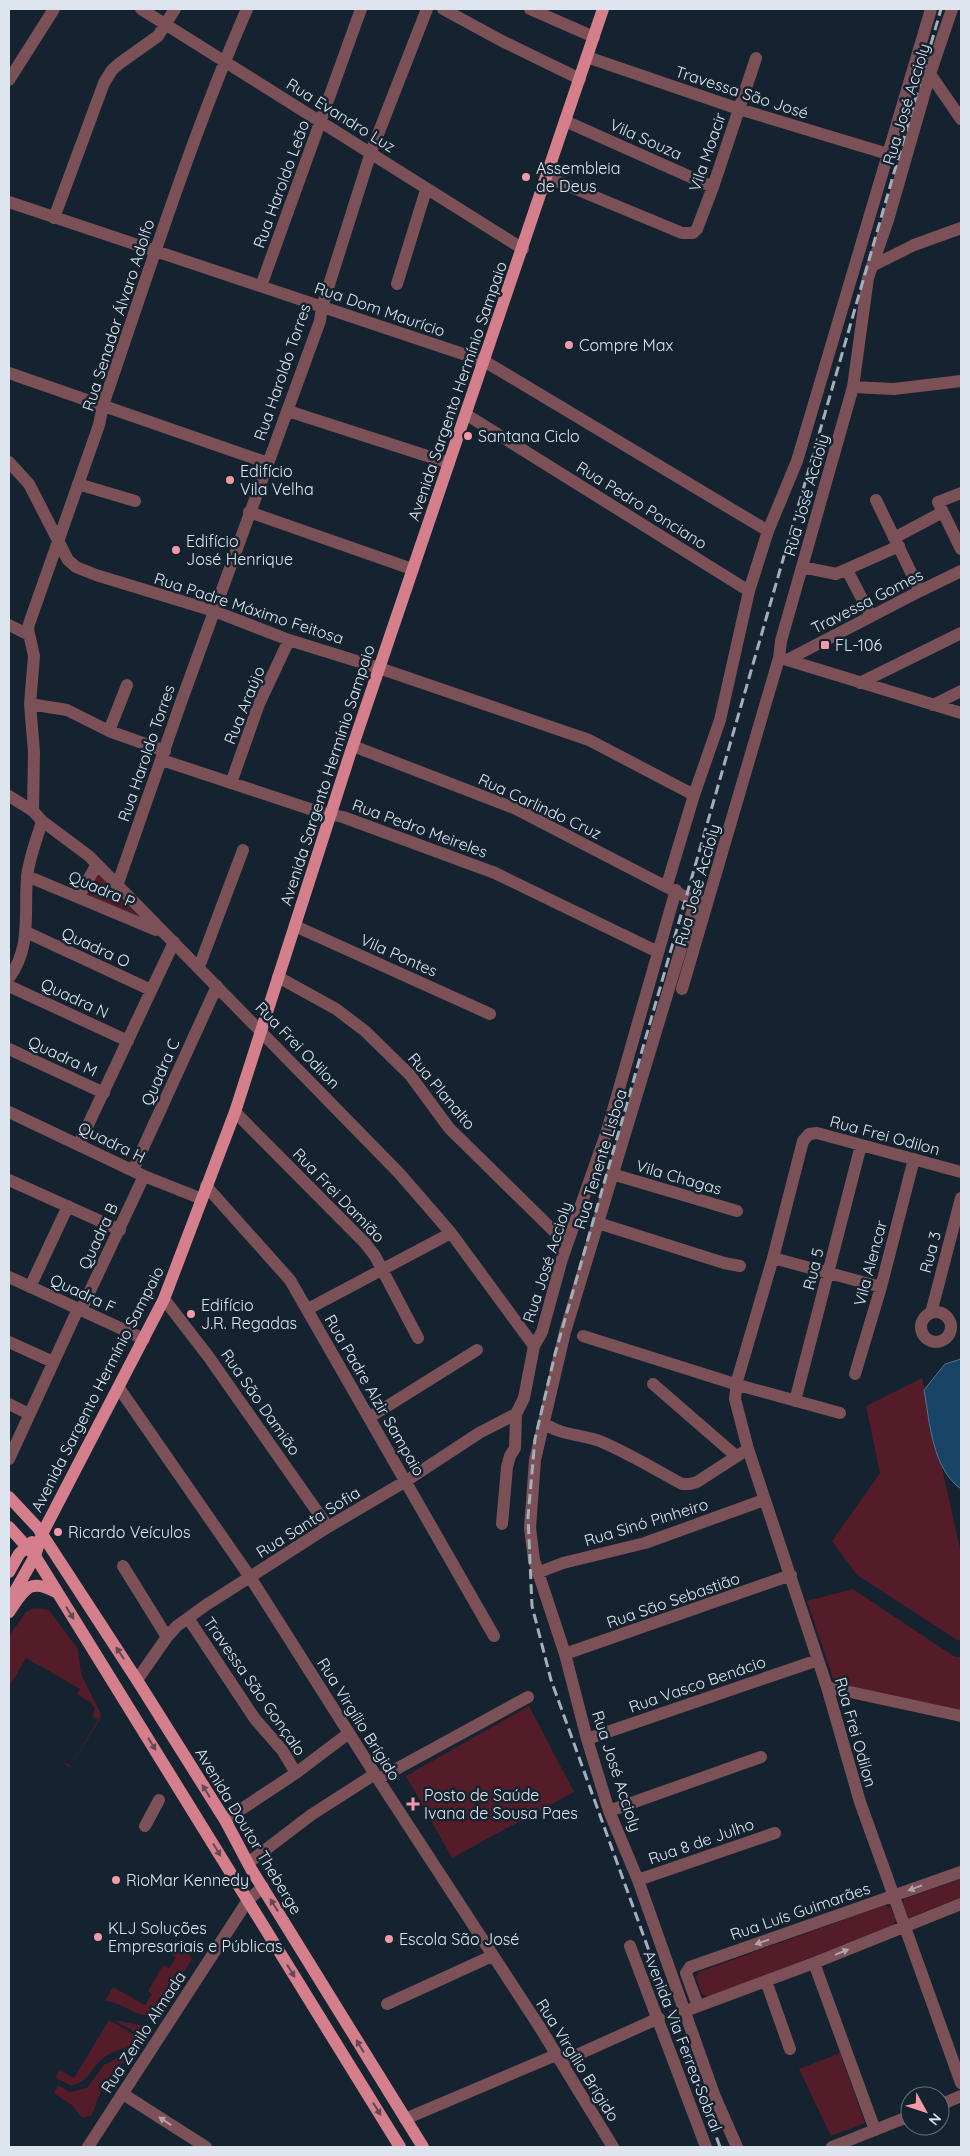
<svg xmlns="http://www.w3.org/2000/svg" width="970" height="2156" font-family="Quicksand,sans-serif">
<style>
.green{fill:#531c28}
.water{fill:#184567;stroke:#537590}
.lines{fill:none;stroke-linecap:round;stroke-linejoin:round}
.minor{stroke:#7b5157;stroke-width:12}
.major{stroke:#d57f8d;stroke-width:12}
.rail{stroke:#a4afb9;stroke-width:3;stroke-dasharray:10 5;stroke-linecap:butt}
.oneway{fill:#614855}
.oneway2{fill:#b1a3ab}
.poi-dot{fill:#f39aa8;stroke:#14232f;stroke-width:2}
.labels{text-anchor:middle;stroke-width:5;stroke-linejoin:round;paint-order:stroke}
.street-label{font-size:16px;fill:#dde6ef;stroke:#14232f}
.poi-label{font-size:16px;fill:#dde6ef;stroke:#14232f;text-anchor:start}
</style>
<rect width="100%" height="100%" fill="#14232f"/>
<path class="green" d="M97,871L117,896L147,923L85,895Z
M922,1378L961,1553V1640H957L857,1575L832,1541L880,1473L866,1406Z
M853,1589L955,1657H961V1711L842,1685L834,1681L807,1601Z
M34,1608L49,1610L78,1649L81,1674L101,1714L100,1719L70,1767L65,1765V1763L71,1765L98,1720L92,1716L95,1709L91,1703L77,1694L80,1689L26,1658L11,1684L9,1683V1636L26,1612Z
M529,1706L574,1792L452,1858L406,1776Z
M961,1879V1898L908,1918L903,1902L904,1899Z
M885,1905L891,1908L896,1921L891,1926L709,1997L702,1994L696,1978L699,1972Z
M177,1948L187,1950L192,1959L156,2016C134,2018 126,2003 105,2001L113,1987L145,2005L152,1994L148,1991L163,1965L169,1968L176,1958L169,1953L170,1951Z
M109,2020L138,2037L140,2041L138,2045C124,2048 111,2051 101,2060C87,2073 91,2080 71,2086L55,2077L60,2070L74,2078Z
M114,2020L149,2027L142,2038L138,2034Z
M840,2053L865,2123L831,2136L799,2069Z
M125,2054L127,2060C115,2068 106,2081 100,2094C96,2102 95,2109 91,2116L82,2118L73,2106L54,2093L58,2085L70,2092L87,2088L104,2065Z"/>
<path class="water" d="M961,1359V1489C932,1468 930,1423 924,1390L945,1364Z"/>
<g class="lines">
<path class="minor" d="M141,9L523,249
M443,9L502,41L580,79
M530,9L594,37
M587,57L739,109L888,154
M930,74L961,119
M9,80L54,9
M565,121L713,187
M547,177L682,233H693L697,229L713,187L756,58
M9,202L484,361L768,531
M54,218L104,83L112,70L120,63L158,36L175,9
M874,265L914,245L961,228
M397,284L426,190
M261,286L361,9
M9,373L268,463
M853,387L894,389L961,381
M288,411L449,463
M467,415L749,591
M9,462L29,484L68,560L76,567L96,575L214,611L289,640L379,668L589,740L694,795
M78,484L135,501
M961,493L938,502L961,549
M876,500L920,591
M249,512L412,569
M894,538L943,512
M802,567L836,574L899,546
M847,570L871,616
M9,625L29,635
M784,659L961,713
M787,660L920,591L961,571
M860,683L961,633
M30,704L67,710L109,731L165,751
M933,705L961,691
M109,731L127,685
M353,746L516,809L686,897L704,901
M162,760L319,812L343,817L495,873L658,952
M231,783L259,704L289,640
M9,796L33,811L42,821L89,856L399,1173L451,1233L534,1346
M33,811L34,752L30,704L34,656L28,629L29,624L99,425L103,405C149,272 191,137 247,9
M27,876L156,930
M667,885L694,795L720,720L749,591L768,531L797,461L931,9
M117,886L180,705L320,321L322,307L371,152L427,9
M79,896L97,864
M696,899L565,1332L535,1460L530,1528L534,1560L565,1654L587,1739L609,1811L638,1880L715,2097L737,2147
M295,926L490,1014
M26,932L151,990
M199,967L243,850
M278,977L336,1009L365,1031L410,1075L449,1128L567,1244
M9,978C32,947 24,913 27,877C29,858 37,839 42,821
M9,986L128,1041
M682,989L779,658L781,641L853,387L868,278L888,220L930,74L952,9
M9,1049L104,1093
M9,1112L144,1176L202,1199
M235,1112L365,1243L375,1256L418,1338
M79,1144L174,942
M133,1170L217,986
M961,1172L817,1133L809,1134L803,1141L773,1258L737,1381L735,1399L748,1449L827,1687L860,1802L961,2083
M612,1174L737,1211
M9,1180L120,1230
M206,1186L290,1280L494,1636
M598,1223L724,1263L740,1266
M773,1258L881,1287
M9,1277L144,1339
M30,1287L68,1206
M164,1299L208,1356L328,1527
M308,1309L451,1233
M81,1310L144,1176
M921 1327a15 15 0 1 1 30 0a15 15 0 1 1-30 0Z
M931,1313L961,1198
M583,1336L738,1385L840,1413
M9,1342L53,1362
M855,1374L881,1287L914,1159
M653,1384L736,1456
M119,1388L250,1577L378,1779L539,2026L613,2147
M795,1401L861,1145
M9,1404L29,1414
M370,1417L477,1350
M544,1423C561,1436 583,1434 602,1442C630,1454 656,1470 682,1484H690L697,1482L748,1449
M9,1459L78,1309
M502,1524L507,1467L510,1456L515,1448L516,1414L524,1398L534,1346L542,1332L562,1259L607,1131L676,890
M123,1566L167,1637
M537,1573L563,1563L645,1543L764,1500
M188,1618L255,1719L282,1750L296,1773
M565,1654L791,1575
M137,1680L167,1637L177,1626L206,1605L328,1527L406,1481L479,1433L516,1414
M827,1687L961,1716
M587,1739L818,1660
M378,1779L528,1697
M609,1811L761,1757
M225,1820L296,1773L349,1733
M145,1826L159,1800
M248,1863L311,1815L375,1774
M638,1880L775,1833
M630,1946L706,2147
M814,1963L875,2130
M766,1981L790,2049
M387,2004L492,1956
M698,2006L686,1973L690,1967L961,1872
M691,2009L814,1963L961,1904
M561,2062L659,2018
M123,2094L206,2147
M940,2105L961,2096
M405,2119L556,2055
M88,2147L248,1900L263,1887
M832,2147L910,2116"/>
<path class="major" d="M9,1497L38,1528L137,1680L225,1820L251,1869L423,2147
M9,1527L35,1556L400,2147
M9,1572L19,1554L32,1542
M9,1602L35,1556L42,1534L164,1299L235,1112L349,757L603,9
M9,1612C24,1590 29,1577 56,1592"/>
<path class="rail" d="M720,2147L551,1680L532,1606L528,1517L535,1439L555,1354L941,9"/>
</g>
<defs><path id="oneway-solid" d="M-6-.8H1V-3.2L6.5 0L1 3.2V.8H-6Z" transform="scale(1.25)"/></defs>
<g class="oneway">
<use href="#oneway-solid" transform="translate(70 1613) rotate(58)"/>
<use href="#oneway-solid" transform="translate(120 1653) rotate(-123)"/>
<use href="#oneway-solid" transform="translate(152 1744) rotate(58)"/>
<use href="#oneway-solid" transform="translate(206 1791) rotate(-122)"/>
<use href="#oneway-solid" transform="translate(217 1850) rotate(59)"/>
<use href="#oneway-solid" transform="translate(274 1905) rotate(-122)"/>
<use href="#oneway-solid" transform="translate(291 1971) rotate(58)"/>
<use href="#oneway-solid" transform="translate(360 2046) rotate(-121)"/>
<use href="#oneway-solid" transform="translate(377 2109) rotate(58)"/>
</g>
<g class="oneway2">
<use href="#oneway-solid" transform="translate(915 1888) rotate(160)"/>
<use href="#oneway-solid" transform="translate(762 1942) rotate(161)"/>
<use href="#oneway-solid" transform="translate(842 1952) rotate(-22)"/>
<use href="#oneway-solid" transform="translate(165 2121) rotate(-147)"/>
</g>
<g class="poi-dot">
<circle cx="526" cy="177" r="5"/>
<circle cx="569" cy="345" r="5"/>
<circle cx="468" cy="436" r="5"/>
<circle cx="230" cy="480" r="5"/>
<circle cx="176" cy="550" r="5"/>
<rect x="820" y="640" width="10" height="10" rx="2.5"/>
<circle cx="191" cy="1314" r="5"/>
<circle cx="58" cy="1532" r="5"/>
<path d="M410.5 1796.5h5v5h5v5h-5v5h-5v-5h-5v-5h5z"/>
<circle cx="116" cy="1880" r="5"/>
<circle cx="98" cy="1937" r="5"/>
<circle cx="389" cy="1939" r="5"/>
</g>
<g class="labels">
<g class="street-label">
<text transform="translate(742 92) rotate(18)" y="6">Travessa São José</text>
<text transform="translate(906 104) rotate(-73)" y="6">Rua José Accioly</text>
<text transform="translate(341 115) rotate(32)" y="6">Rua Evandro Luz</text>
<text transform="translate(646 139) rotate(24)" y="6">Vila Souza</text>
<text transform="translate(707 152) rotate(-71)" y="6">Vila Moacir</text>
<text transform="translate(281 184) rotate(-70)" y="6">Rua Haroldo Leão</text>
<text transform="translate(380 309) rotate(19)" y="6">Rua Dom Maurício</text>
<text transform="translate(118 315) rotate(-72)" y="6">Rua Senador Álvaro Adolfo</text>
<text transform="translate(282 372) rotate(-71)" y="6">Rua Haroldo Torres</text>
<text transform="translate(457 391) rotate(-71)" y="6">Avenida Sargento Hermínio Sampaio</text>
<text transform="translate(806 495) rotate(-74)" y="6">Rua José Accioly</text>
<text transform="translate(642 505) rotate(32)" y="6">Rua Pedro Ponciano</text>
<text transform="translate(867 601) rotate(-27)" y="6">Travessa Gomes</text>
<text transform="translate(249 608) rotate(18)" y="6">Rua Padre Máximo Feitosa</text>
<text transform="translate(244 705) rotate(-68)" y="6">Rua Araújo</text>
<text transform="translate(146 753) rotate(-71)" y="6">Rua Haroldo Torres</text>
<text transform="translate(327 775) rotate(-72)" y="6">Avenida Sargento Hermínio Sampaio</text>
<text transform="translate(540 806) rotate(25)" y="6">Rua Carlindo Cruz</text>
<text transform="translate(420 828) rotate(20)" y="6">Rua Pedro Meireles</text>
<text transform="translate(697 885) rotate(-74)" y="6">Rua José Accioly</text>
<text transform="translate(102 889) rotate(23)" y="6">Quadra P</text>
<text transform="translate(96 947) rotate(25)" y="6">Quadra O</text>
<text transform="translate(399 955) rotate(24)" y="6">Vila Pontes</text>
<text transform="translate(75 998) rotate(25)" y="6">Quadra N</text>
<text transform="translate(298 1045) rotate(46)" y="6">Rua Frei Odilon</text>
<text transform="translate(63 1056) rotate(25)" y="6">Quadra M</text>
<text transform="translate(160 1072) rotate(-66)" y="6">Quadra C</text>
<text transform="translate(442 1091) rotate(50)" y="6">Rua Planalto</text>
<text transform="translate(885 1135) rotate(15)" y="6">Rua Frei Odilon</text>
<text transform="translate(112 1142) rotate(26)" y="6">Quadra H</text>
<text transform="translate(600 1159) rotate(-73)" y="6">Rua Tenente Lisboa</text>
<text transform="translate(679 1177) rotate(16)" y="6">Vila Chagas</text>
<text transform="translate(339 1195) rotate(46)" y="6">Rua Frei Damião</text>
<text transform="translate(98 1236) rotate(-65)" y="6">Quadra B</text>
<text transform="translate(930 1252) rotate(-75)" y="6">Rua 3</text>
<text transform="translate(547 1262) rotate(-72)" y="6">Rua José Accioly</text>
<text transform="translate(870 1263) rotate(-75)" y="6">Vila Alencar</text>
<text transform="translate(813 1269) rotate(-76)" y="6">Rua 5</text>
<text transform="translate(83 1293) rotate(25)" y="6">Quadra F</text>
<text transform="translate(97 1389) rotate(-63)" y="6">Avenida Sargento Hermínio Sampaio</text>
<text transform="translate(375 1395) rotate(60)" y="6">Rua Padre Alzir Sampaio</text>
<text transform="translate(261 1402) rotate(55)" y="6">Rua São Damião</text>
<text transform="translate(308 1522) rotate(-32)" y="6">Rua Santa Sofia</text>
<text transform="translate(646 1522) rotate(-17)" y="6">Rua Sinó Pinheiro</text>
<text transform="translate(673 1600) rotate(-19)" y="6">Rua São Sebastião</text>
<text transform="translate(697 1684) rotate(-19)" y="6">Rua Vasco Benácio</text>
<text transform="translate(255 1686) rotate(55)" y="6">Travessa São Gonçalo</text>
<text transform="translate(359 1719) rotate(58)" y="6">Rua Virgílio Brígido</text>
<text transform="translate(856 1732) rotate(74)" y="6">Rua Frei Odilon</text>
<text transform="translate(617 1771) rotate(72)" y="6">Rua José Accioly</text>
<text transform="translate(249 1831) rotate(59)" y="6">Avenida Doutor Theberge</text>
<text transform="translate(701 1841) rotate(-19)" y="6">Rua 8 de Julho</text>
<text transform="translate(800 1911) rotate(-19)" y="6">Rua Luís Guimarães</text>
<text transform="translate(143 2032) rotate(-57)" y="6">Rua Zenilo Almada</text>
<text transform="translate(683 2041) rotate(69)" y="6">Avenida Via Ferrea Sobral</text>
<text transform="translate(578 2060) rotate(58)" y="6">Rua Virgílio Brígido</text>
</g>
<g class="poi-label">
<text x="536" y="174">Assembleia<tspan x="536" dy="18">de Deus</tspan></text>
<text x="579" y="351">Compre Max</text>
<text x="478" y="442">Santana Ciclo</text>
<text x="240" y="477">Edifício<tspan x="240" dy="18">Vila Velha</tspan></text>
<text x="186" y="547">Edifício<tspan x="186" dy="18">José Henrique</tspan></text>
<text x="835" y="651">FL-106</text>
<text x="201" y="1311">Edifício<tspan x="201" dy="18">J.R. Regadas</tspan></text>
<text x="68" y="1538">Ricardo Veículos</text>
<text x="424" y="1801">Posto de Saúde<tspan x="424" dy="18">Ivana de Sousa Paes</tspan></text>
<text x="126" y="1886">RioMar Kennedy</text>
<text x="108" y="1934">KLJ Soluções<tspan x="108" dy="18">Empresariais e Públicas</tspan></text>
<text x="399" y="1945">Escola São José</text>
</g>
</g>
<rect width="970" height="2156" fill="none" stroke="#dde6ef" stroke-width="20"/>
<g transform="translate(925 2111) rotate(130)"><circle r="24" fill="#14232f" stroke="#64717c"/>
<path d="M0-4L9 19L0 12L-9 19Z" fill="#f39aa8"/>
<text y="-8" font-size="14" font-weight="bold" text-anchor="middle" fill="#dde6ef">N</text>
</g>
</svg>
